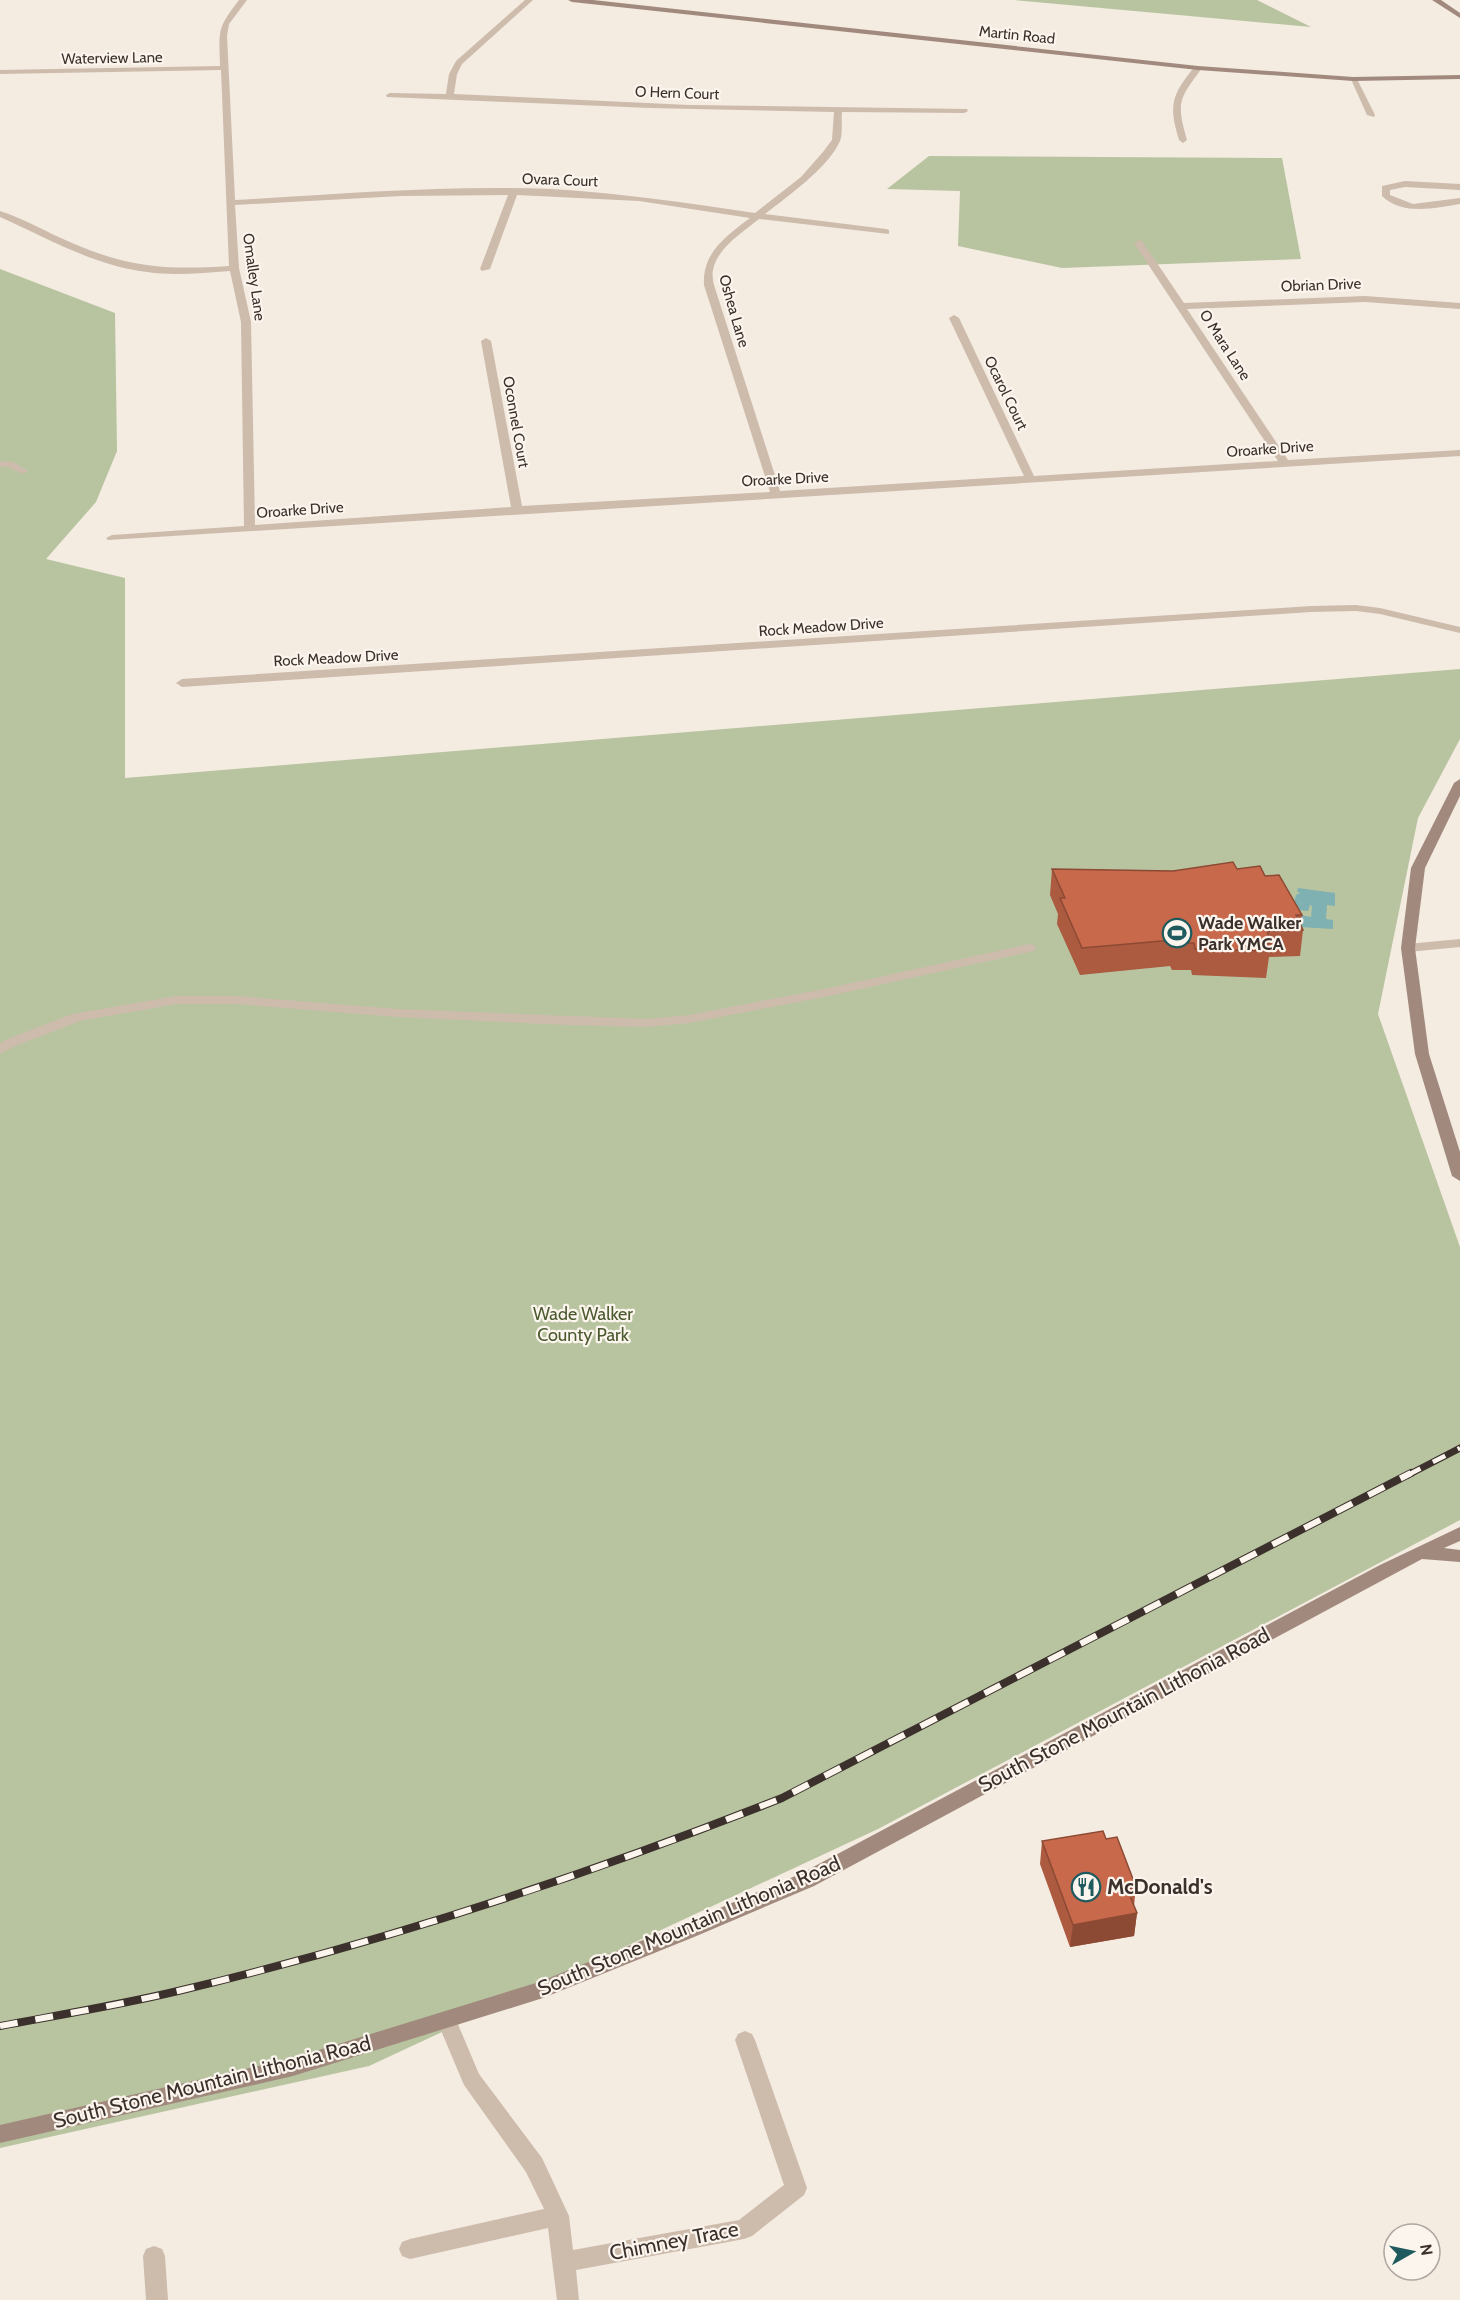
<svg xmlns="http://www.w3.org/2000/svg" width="1460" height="2300" font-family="Cabin,sans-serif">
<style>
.green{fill:#b8c4a0}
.water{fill:#7fb0b2}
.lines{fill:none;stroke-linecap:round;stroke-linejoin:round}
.street{fill:#cdbbac;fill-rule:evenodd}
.secondary{fill:#a18a7d;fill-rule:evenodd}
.rail-far1-casing{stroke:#3b302b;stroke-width:7}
.rail-casing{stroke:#3b302b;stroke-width:8}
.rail-far1{stroke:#fbf5ee;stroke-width:4.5;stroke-dasharray:14;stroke-linecap:butt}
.rail{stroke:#fbf5ee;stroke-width:6;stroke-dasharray:18;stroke-linecap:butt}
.wall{fill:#ac5a40}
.shaded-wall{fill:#8c4a34}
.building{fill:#c8694b;stroke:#8c4a34;stroke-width:1.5}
.labels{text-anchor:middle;stroke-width:4.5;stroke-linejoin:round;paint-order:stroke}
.far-street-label{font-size:15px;fill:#3b302b;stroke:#fbf5ee}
.poi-label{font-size:18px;font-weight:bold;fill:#3b302b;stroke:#fbf5ee;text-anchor:start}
.park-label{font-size:18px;fill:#4a5a2e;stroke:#fbf5ee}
.near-street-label{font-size:21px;fill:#3b302b;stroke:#fbf5ee}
.near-poi-label{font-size:21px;font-weight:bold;fill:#3b302b;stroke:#fbf5ee;text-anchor:start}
</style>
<rect width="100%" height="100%" fill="#f4ebe1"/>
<path class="green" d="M1014,0H1257L1311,27Z
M929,156L1282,158L1301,259L1062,268L958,246L960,191L887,189Z
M0,269L115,313L117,451L96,502L46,559L125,578V778L1460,669V739L1418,818L1378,1014L1460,1247V1520L878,1829L369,2066L0,2148Z"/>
<path class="water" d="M1298,888L1335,893V906L1327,905L1326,919L1333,920V929L1299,927L1300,915L1311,917L1312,906L1310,905L1308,911L1298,910L1294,903L1296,895L1300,893L1297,891Z"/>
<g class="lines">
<path class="street" d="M239,0H247L229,24L227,36L235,200C340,194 446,185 551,189C620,193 687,203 755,213L801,177L823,152L832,140L834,112L650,108L387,97L386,95L390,93L446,94L449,74L456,61L525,0H533L462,64L457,74L454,94L689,105L967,109L968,111L964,113L842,112C841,121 843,133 840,141C828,168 788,196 765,214L886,229L889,230V234L759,219C743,232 717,248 713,270C712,274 713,281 714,285L780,491L1024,476L949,318L954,315L959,318L1034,476L1278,461L1134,243L1139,240L1142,241L1184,303L1365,296L1460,303V309L1365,302L1187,309L1288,460L1460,450V456L108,540L106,538L112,535L244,526L241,322L230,271C202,273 174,276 147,272C95,266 47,238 0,217V211C25,219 48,233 72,243C130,268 167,270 229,266L221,70L0,74V70L220,66C219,29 217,29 239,0ZM508,195L480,269L482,271L490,269L517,195L639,201L750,218C726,236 702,253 704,285L770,492L522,506L491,341L486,338L481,341L511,507L255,525L251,322L239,268L235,205L401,196Z
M1195,66L1202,68C1179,99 1176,102 1187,140L1183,143L1179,140C1168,104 1172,95 1195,66Z
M1350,77L1357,79L1375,115L1374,117L1367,115Z
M1405,181L1460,184V190L1405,187L1390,190V195L1413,204L1460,198V204C1434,208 1403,216 1382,196V186Z
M0,461L13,462L28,471L23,474L7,467H0Z
M1356,605L1380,608L1460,627V633L1380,614L1356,611L1311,612L182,687L176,683L182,679L1311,606Z
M1460,939V947L1408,952L1401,948L1408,944Z
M1029,944L1034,945L1036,948L1034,951L829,996L689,1023L647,1027L568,1025L397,1017L236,1004H176L80,1021L15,1046L0,1054V1043L5,1040L72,1014L176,996H236L397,1009L647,1019L689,1015L829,988Z
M447,2012L454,2015L479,2074L542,2158L569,2216L573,2250L739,2220L784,2185L735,2040L738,2034L745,2031L752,2034L755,2040L807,2188L804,2195L752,2236L744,2239L576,2270L579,2300H557L548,2228L410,2259L402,2256L399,2249L402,2242L410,2239L544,2209L526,2172L464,2085L437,2021L440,2015Z
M154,2246L162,2249L165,2256L168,2300H146L143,2256L146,2249Z"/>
<path class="secondary" d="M568,0H593L1198,66L1353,77L1460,75V79L1353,81L1198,70L572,2Z
M1432,0H1441L1460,13V18Z
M1460,779V796L1425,868L1415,948L1429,1054L1460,1152V1181L1452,1176L1415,1054L1401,948L1411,868L1454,783Z
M1460,1527V1541L1444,1548L1460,1550V1562L1422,1559L814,1886L694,1937L543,1998L293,2076L0,2143V2125L293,2058L539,1982L680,1925L800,1874L1380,1565Z"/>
<g class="rail-far1-casing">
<path id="rail-far1" d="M1408,1475L1460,1448"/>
</g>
<g class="rail-casing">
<path id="rail" d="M0,2026C59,2015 119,2005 178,1991C384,1942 585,1876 782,1798L1411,1473"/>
</g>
<use href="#rail-far1" class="rail-far1"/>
<use href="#rail" class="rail"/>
</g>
<path class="wall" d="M1052,869L1173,871L1237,869L1265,876L1302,915L1301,925L1303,930L1300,956L1269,957L1266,978L1192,975L1191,970H1172L1170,966L1080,975L1057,924L1058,914L1050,895Z
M1106,1839L1136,1887L1134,1906L1137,1913L1134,1936L1070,1947L1040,1864L1042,1841Z"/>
<path class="shaded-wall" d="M1137,1913L1134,1936L1070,1947L1073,1925Z"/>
<path class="building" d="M1233,862L1237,869L1260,866L1265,876L1279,875L1302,915H1296L1303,930L1267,931L1271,943H1266L1270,951L1195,949L1194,943H1175L1173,940L1082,948L1060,898H1065L1052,869L1173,871Z
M1103,1831L1106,1839L1117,1837L1136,1887L1127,1889L1137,1913L1073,1925L1042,1841Z"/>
<defs>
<g id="stadium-ring" transform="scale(1.5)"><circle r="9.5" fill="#fbf5ee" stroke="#1f5a5e" stroke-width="1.5"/><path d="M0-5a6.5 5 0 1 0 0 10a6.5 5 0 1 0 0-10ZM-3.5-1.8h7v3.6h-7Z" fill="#1f5a5e"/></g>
<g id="restaurant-ring" transform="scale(1.5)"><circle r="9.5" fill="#fbf5ee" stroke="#1f5a5e" stroke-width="1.5"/><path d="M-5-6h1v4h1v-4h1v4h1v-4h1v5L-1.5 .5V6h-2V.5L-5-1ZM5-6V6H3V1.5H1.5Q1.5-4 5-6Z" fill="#1f5a5e"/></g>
</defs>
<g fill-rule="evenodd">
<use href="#stadium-ring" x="1177" y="933"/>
<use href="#restaurant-ring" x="1086" y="1887"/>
</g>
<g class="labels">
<g class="far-street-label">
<text transform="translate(1017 35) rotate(6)" y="5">Martin Road</text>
<text transform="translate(112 58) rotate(-1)" y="5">Waterview Lane</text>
<text transform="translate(677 93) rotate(2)" y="5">O Hern Court</text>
<text transform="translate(560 180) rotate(2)" y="5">Ovara Court</text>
<text transform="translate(254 277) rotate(82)" y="5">Omalley Lane</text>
<text transform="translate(1321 285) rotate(-2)" y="5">Obrian Drive</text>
<text transform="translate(734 311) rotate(74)" y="5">Oshea Lane</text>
<text transform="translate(1225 345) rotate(57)" y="5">O Mara Lane</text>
<text transform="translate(1006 393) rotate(64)" y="5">Ocarol Court</text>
<text transform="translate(516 422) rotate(80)" y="5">Oconnel Court</text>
<text transform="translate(1270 449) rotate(-4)" y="5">Oroarke Drive</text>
<text transform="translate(785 479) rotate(-3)" y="5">Oroarke Drive</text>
<text transform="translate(300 510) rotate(-4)" y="5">Oroarke Drive</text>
<text transform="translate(821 627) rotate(-4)" y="5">Rock Meadow Drive</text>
<text transform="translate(336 658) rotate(-3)" y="5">Rock Meadow Drive</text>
</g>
<g class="poi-label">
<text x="1198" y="929">Wade Walker<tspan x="1198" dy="21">Park YMCA</tspan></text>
</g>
<g class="park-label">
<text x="583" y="1320">Wade Walker<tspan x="583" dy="21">County Park</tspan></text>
</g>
<g class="near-street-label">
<text transform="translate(1124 1710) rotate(-28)" y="7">South Stone Mountain Lithonia Road</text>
<text transform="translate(689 1926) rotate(-23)" y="7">South Stone Mountain Lithonia Road</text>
<text transform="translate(212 2082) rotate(-14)" y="7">South Stone Mountain Lithonia Road</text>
<text transform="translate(674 2241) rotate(-11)" y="7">Chimney Trace</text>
</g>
<g class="near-poi-label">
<text x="1107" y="1894">McDonald's</text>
</g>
</g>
<g transform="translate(1412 2252) rotate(81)"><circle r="28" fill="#fbf5ee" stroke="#aea6a0" stroke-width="1.5"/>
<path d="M0-4.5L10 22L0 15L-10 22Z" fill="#1f5a5e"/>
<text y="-9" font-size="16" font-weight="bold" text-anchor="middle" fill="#3b302b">N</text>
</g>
</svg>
